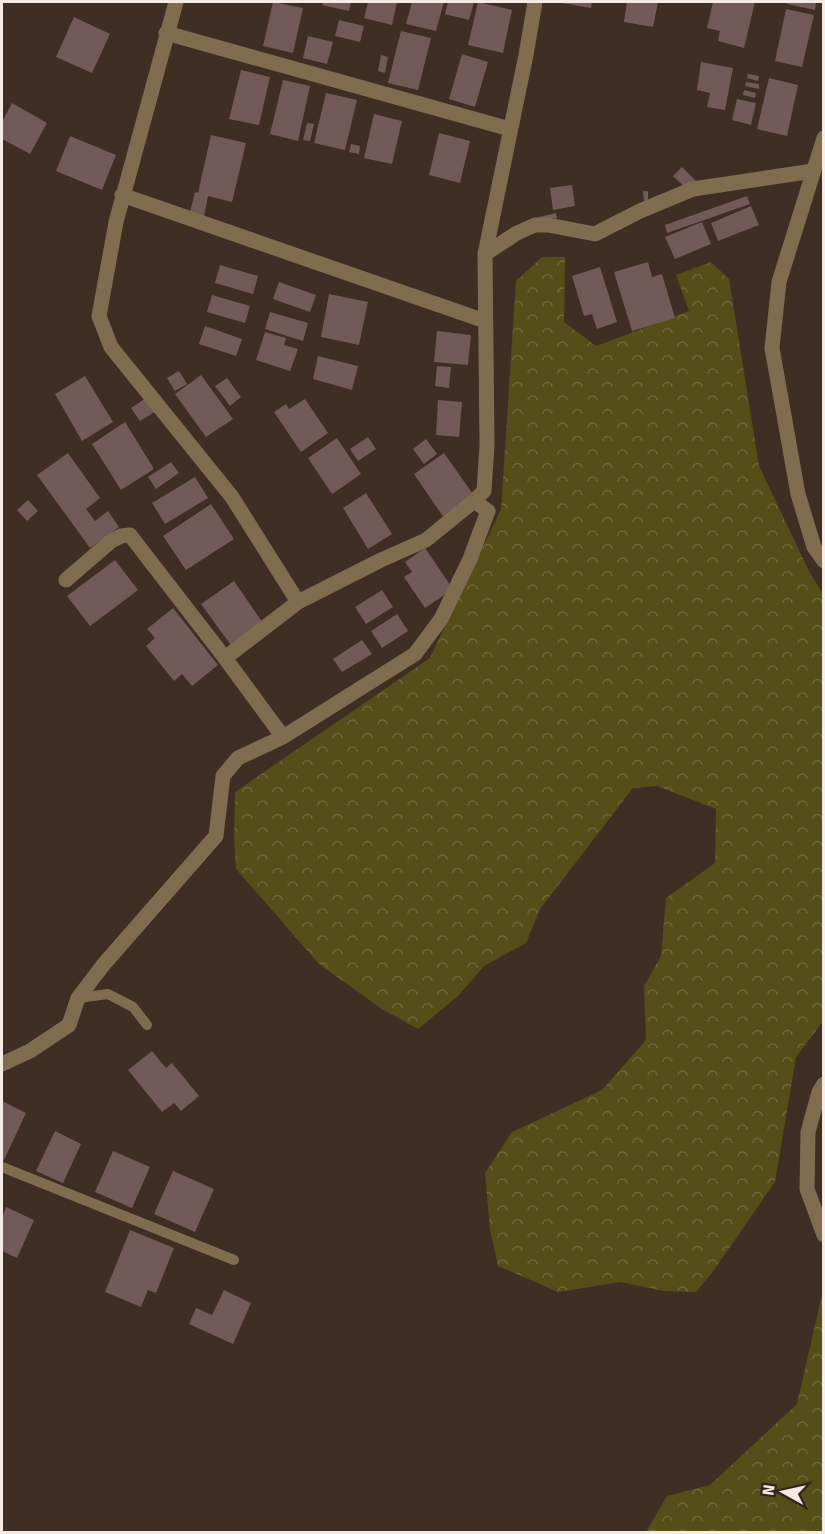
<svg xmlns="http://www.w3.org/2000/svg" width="825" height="1534" font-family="'Fira Sans',sans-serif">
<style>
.forest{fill:url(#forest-crowns)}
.building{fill:#715a57}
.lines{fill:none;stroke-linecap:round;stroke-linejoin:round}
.service{stroke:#806d50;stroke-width:10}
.minor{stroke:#806d50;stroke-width:15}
</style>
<defs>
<pattern id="forest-crowns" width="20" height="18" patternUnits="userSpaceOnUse" patternTransform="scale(1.5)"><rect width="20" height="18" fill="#554e19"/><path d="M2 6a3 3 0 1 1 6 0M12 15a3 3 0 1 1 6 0" fill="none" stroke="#6e683a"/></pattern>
</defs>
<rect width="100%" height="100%" fill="#3f2e24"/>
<path class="forest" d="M542,257H565L564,322L596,346L689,311L676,275L711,262L729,279L759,466L809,571L823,594L824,1020L796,1057L775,1182L714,1270L696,1292L663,1291L620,1282L558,1292L498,1266L490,1229L485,1173L512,1132L602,1090L646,1040L644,986L661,956L666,898L715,863L716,809L657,786L633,788L540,909L526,943L484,966L458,996L418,1029L382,1009L319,964L236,869L234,838L235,792L430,658L501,509L516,281Z
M823,1290V1532H646L667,1496L710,1485L797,1404Z"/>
<path class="building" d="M273,2L303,8L293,53L263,46Z
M323,2H351L349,11L322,5Z
M368,2H397L392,25L364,18Z
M412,2H444L436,31L406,24Z
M448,2H474L469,20L445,14Z
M478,2L512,10L503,53L468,45Z
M627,2H658L653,27L624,22Z
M713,2H755L744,48L718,41L720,31L707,28Z
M787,2H816L815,10L787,4Z
M562,3V2H592L591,8Z
M786,9L814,15L802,67L775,61Z
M74,17L110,34L92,73L56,57Z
M339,20L364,26L360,42L335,36Z
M401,31L431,38L418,90L388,83Z
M308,36L333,42L327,64L303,58Z
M462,54L488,62L475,107L449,99Z
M381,55L388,57L385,73L378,71Z
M701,62L733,68L725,110L707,107L710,93L697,90Z
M241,70L270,77L259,125L229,119Z
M748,74L759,76L758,81L747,78Z
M769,78L798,85L787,136L757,129Z
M283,80L310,86L298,141L270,134Z
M746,82L759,84V89L745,86Z
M744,90L756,93L755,98L743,95Z
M326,93L357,100L345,150L314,143Z
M737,99L756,103L751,125L732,120Z
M12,103L47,123L30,154L2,139V122Z
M374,114L402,121L392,164L364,158Z
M307,123L314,124L310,141L303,140Z
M439,133L470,141L460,183L429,175Z
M211,135L246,143L232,202L208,196L204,216L190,212L195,192L198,193Z
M70,136L116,155L102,190L56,171Z
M351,144L360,146L359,154L349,152Z
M682,167L702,187L694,196L673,176Z
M572,185L575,206L553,210L550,188Z
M643,191H648V200L644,201Z
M747,196L750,204L667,233L665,225Z
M751,206L759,225L718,241L711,223Z
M556,213L557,218L541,222L539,217Z
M702,222L711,244L675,259L665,237Z
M648,262L652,277L662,274L675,318L632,331L614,272Z
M220,265L258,276L253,294L215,283Z
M600,267L617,322L597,329L592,314L584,316L572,276Z
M279,282L316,295L310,312L273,299Z
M329,294L368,302L359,345L321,337Z
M212,295L250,306L245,323L207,312Z
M270,312L308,323L303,341L265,329Z
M205,326L242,339L236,356L199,344Z
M437,331L471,335L468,365L434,362Z
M265,332L286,338L284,345L298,349L290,371L256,360Z
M318,356L358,366L352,390L313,379Z
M437,366L451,367L449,388L435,386Z
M179,371L187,384L175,391L167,378Z
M201,375L233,419L206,437L175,394Z
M85,376L113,422L82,441L55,394Z
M227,378L241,397L230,406L215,386Z
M149,396L158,410L140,421L131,408Z
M305,399L328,433L301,452L274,412L286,404L289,409Z
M438,400L462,402L459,437L436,435Z
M125,422L154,469L121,490L92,444Z
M368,437L376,449L358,461L350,449Z
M337,438L361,474L332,494L308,458Z
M426,439L437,454L424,464L413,449Z
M68,453L100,498L86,509L95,521L108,511L119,527L90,548L37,475Z
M444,453L475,497L444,518L414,474Z
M171,462L179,473L156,489L148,477Z
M195,477L208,498L165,524L152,503Z
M366,493L392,534L368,549L343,508Z
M28,500L38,511L27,521L17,510Z
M211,504L234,539L186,570L163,536Z
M425,548L453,589L425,608L404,577L412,572L405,562Z
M115,560L138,590L90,626L67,596Z
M234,581L265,626L233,648L201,604Z
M382,590L393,607L366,624L355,607Z
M173,608L218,665L192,686L182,674L174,681L146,646L155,638L147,629Z
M397,614L408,631L382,648L371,631Z
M362,640L372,654L342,672L333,659Z
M152,1051L166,1068L172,1063L199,1096L181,1111L174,1103L162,1112L128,1070Z
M2,1101L26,1113L3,1162L2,1161Z
M55,1131L81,1144L63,1183L36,1171Z
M113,1151L150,1167L132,1208L95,1192Z
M173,1171L214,1189L195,1232L154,1214Z
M6,1207L34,1220L17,1258L2,1251V1218Z
M130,1230L174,1248L156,1293L148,1290L141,1307L105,1292Z
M224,1290L251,1303L233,1344L189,1324L196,1308L212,1315Z"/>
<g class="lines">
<path class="service" d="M78,998L108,994L133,1007L147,1025
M2,1167L234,1260"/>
<path class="minor" d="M176,2L116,222L99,316L111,347L232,497L298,602
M166,33L510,129
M824,138L779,282L772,348L798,494L814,547L824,561
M122,195L485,321
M485,254L517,233L535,225H548L595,234L640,211L693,189L813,171
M225,658L298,602L381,560L426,540L474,501L484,491L487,445L485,254L526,55L535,2
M283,737L415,654L441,619L470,559L488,511L474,501
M2,1064L30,1051L69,1025L78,998L104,964L216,836L223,776L238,758L283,737L225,658L130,535L121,536L111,541L66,580
M824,1084L819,1092L808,1132L807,1189L824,1235"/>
</g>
<rect width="825" height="1534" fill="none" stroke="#f6ebe4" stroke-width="6"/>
<g transform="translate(783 1492) rotate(278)" stroke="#34241a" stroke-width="4.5" paint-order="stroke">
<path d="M0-4.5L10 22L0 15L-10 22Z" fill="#f6ebe4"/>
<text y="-9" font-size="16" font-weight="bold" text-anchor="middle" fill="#f6ebe4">N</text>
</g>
</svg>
